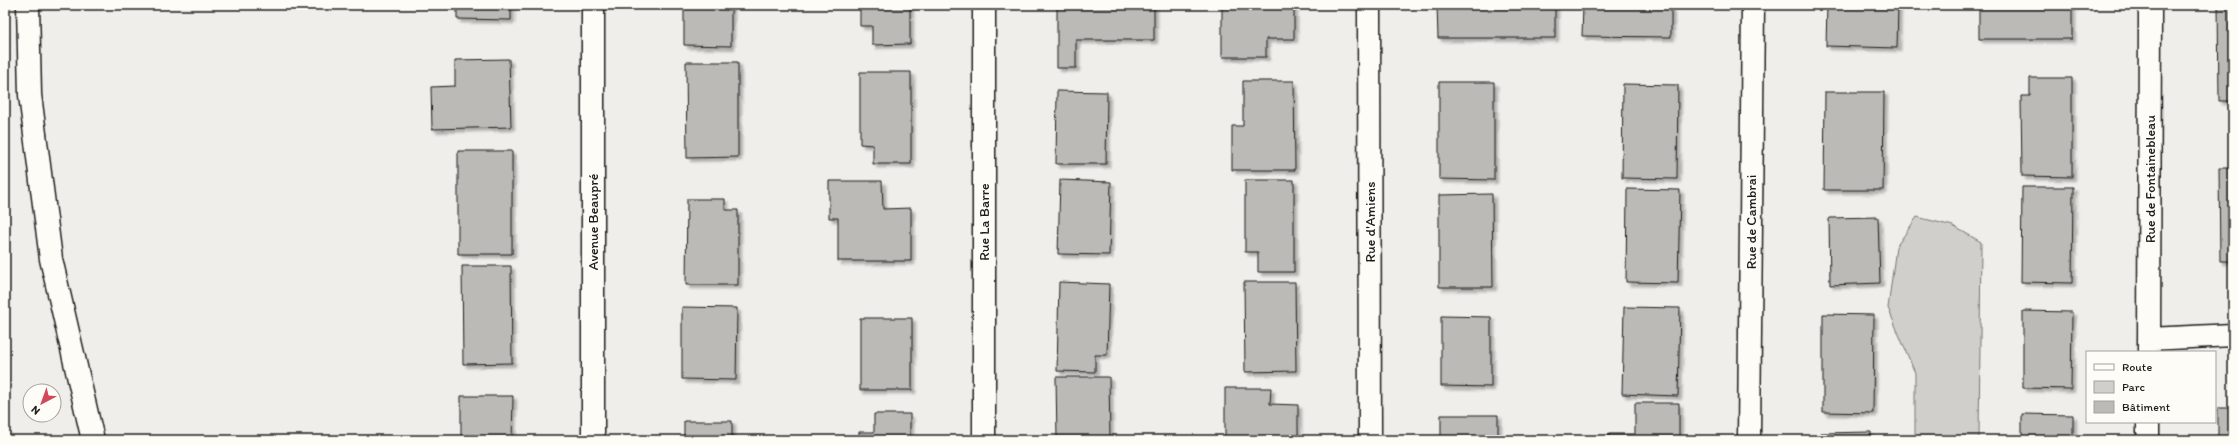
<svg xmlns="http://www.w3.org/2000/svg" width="2238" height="445" font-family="Itim,sans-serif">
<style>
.green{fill:#d0cfcc;stroke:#767674}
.building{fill:#bbbab6;stroke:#1c1c1c;filter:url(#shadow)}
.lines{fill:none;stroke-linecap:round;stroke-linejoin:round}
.minor-casing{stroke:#1c1c1c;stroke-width:25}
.highway-casing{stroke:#1c1c1c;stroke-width:25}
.minor{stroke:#fdfcf7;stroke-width:22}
.highway{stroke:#fdfcf7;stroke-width:22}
.labels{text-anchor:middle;stroke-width:4;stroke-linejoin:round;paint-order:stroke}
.street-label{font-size:14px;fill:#1c1c1c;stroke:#fdfcf7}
</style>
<defs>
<filter id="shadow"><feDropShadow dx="3.5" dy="3.5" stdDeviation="1" flood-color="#0004"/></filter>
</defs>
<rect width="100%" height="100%" fill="#f0eeea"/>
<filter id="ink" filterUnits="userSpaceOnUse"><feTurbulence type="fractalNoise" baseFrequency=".025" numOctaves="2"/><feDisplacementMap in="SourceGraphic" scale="8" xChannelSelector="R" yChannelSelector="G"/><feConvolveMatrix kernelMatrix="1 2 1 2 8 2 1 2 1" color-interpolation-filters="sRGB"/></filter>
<g filter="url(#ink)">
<path class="green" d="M1917,217L1953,226L1981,242L1979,440H1915V373L1888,308L1896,247Z"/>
<path class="building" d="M457,5H511V20L457,19Z
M684,5H731V46L684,45Z
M860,5H910V44L872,45V26H860Z
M1057,5H1154V40H1076V68H1057Z
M1222,5H1294V39H1266V57H1222Z
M1437,5H1555V38H1438Z
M1583,5H1671V37L1582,36Z
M1827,5H1898L1897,48L1826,46Z
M1979,5H2072V39H1979Z
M2218,5H2233V101H2219Z
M509,59L511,127L432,129L431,87L455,86V60Z
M686,62H738V157L687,158Z
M860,72H911V164H873V145L860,144Z
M2030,78H2072V177L2022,176L2021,96H2030Z
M1243,81H1294L1295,170H1232V126H1243Z
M1439,82H1494V180L1439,179Z
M1623,84L1678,85L1677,179L1622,178Z
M1057,91L1107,92L1106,164H1056Z
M1825,92H1884L1883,190H1824Z
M458,151H512V254H458Z
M2219,168H2233V261H2220Z
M1060,180L1111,182L1109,255L1058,254Z
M1245,180H1294V272H1258V252H1245Z
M829,181H882L883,209L911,208V261H838V218H829Z
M2022,187H2073L2072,283L2021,282Z
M1627,189L1680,190L1678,283L1626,282Z
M1492,194L1493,287H1439V195Z
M687,199H725V210H738V285H686Z
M1878,217L1880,283L1830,285L1829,218Z
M462,266H511L512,363L463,364Z
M1059,282L1109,284L1107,355H1095V372L1057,371Z
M1244,282H1295L1296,371L1245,372Z
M682,307L737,308L736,380L682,379Z
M1624,307L1680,308L1678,396L1622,394Z
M2023,311L2072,312L2071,389L2023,388Z
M1823,314L1874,315L1873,413L1823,412Z
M1441,316L1491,317V387L1441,386Z
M860,318H912V390H860Z
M1056,377H1109L1110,440H1057Z
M1225,388H1271L1270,404L1298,405V440H1225Z
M461,396H513L512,440H461Z
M1635,403H1679V440H1609V434H1635Z
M2218,408H2233V440H2218Z
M874,414H910V440H859V432H874Z
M2022,414L2073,415V440H2022Z
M1441,415H1498V440H1441Z
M684,421H732V440H684Z
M1871,432V440H1821V433Z"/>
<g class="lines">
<g class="minor-casing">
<path id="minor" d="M593,5V440
M1369,5L1370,440
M2149,339L2233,335
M2149,352L2150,5
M984,440V5
M1749,440L1753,5
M2148,440V422"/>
</g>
<g class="highway-casing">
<path id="highway" d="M28,5L30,95L51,259L93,440"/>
</g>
<use href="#minor" class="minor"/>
<use href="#highway" class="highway"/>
</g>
</g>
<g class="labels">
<g class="street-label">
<text transform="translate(2150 179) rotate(-90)" y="5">Rue de Fontainebleau</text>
<text transform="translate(593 222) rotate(-90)" y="5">Avenue Beaupré</text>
<text transform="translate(984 222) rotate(-90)" y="5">Rue La Barre</text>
<text transform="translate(1370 222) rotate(-90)" y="5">Rue d'Amiens</text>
<text transform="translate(1751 222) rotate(-90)" y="5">Rue de Cambrai</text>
</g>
</g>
<rect width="2238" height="445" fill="none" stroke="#fdfcf7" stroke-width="20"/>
<rect x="10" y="10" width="2218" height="425" fill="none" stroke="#1c1c1c" stroke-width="1.5" filter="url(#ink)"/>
<rect x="2086" y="351" width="130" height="72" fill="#fdfcf7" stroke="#a3a29f"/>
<rect x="2094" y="364" width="20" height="6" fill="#fdfcf7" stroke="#a3a29f"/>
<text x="2122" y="371" font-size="12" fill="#1c1c1c">Route</text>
<rect x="2094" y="381" width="20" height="12" fill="#d0cfcc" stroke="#a3a29f"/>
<text x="2122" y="391" font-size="12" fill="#1c1c1c">Parc</text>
<rect x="2094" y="401" width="20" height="12" fill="#bbbab6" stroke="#a3a29f"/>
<text x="2122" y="411" font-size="12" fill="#1c1c1c">Bâtiment</text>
<g transform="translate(42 403) rotate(221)"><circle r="19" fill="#fdfcf7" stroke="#a3a29f"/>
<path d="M0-3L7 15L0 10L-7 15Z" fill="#d1495b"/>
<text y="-6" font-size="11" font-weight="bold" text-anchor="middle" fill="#1c1c1c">N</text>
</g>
</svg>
